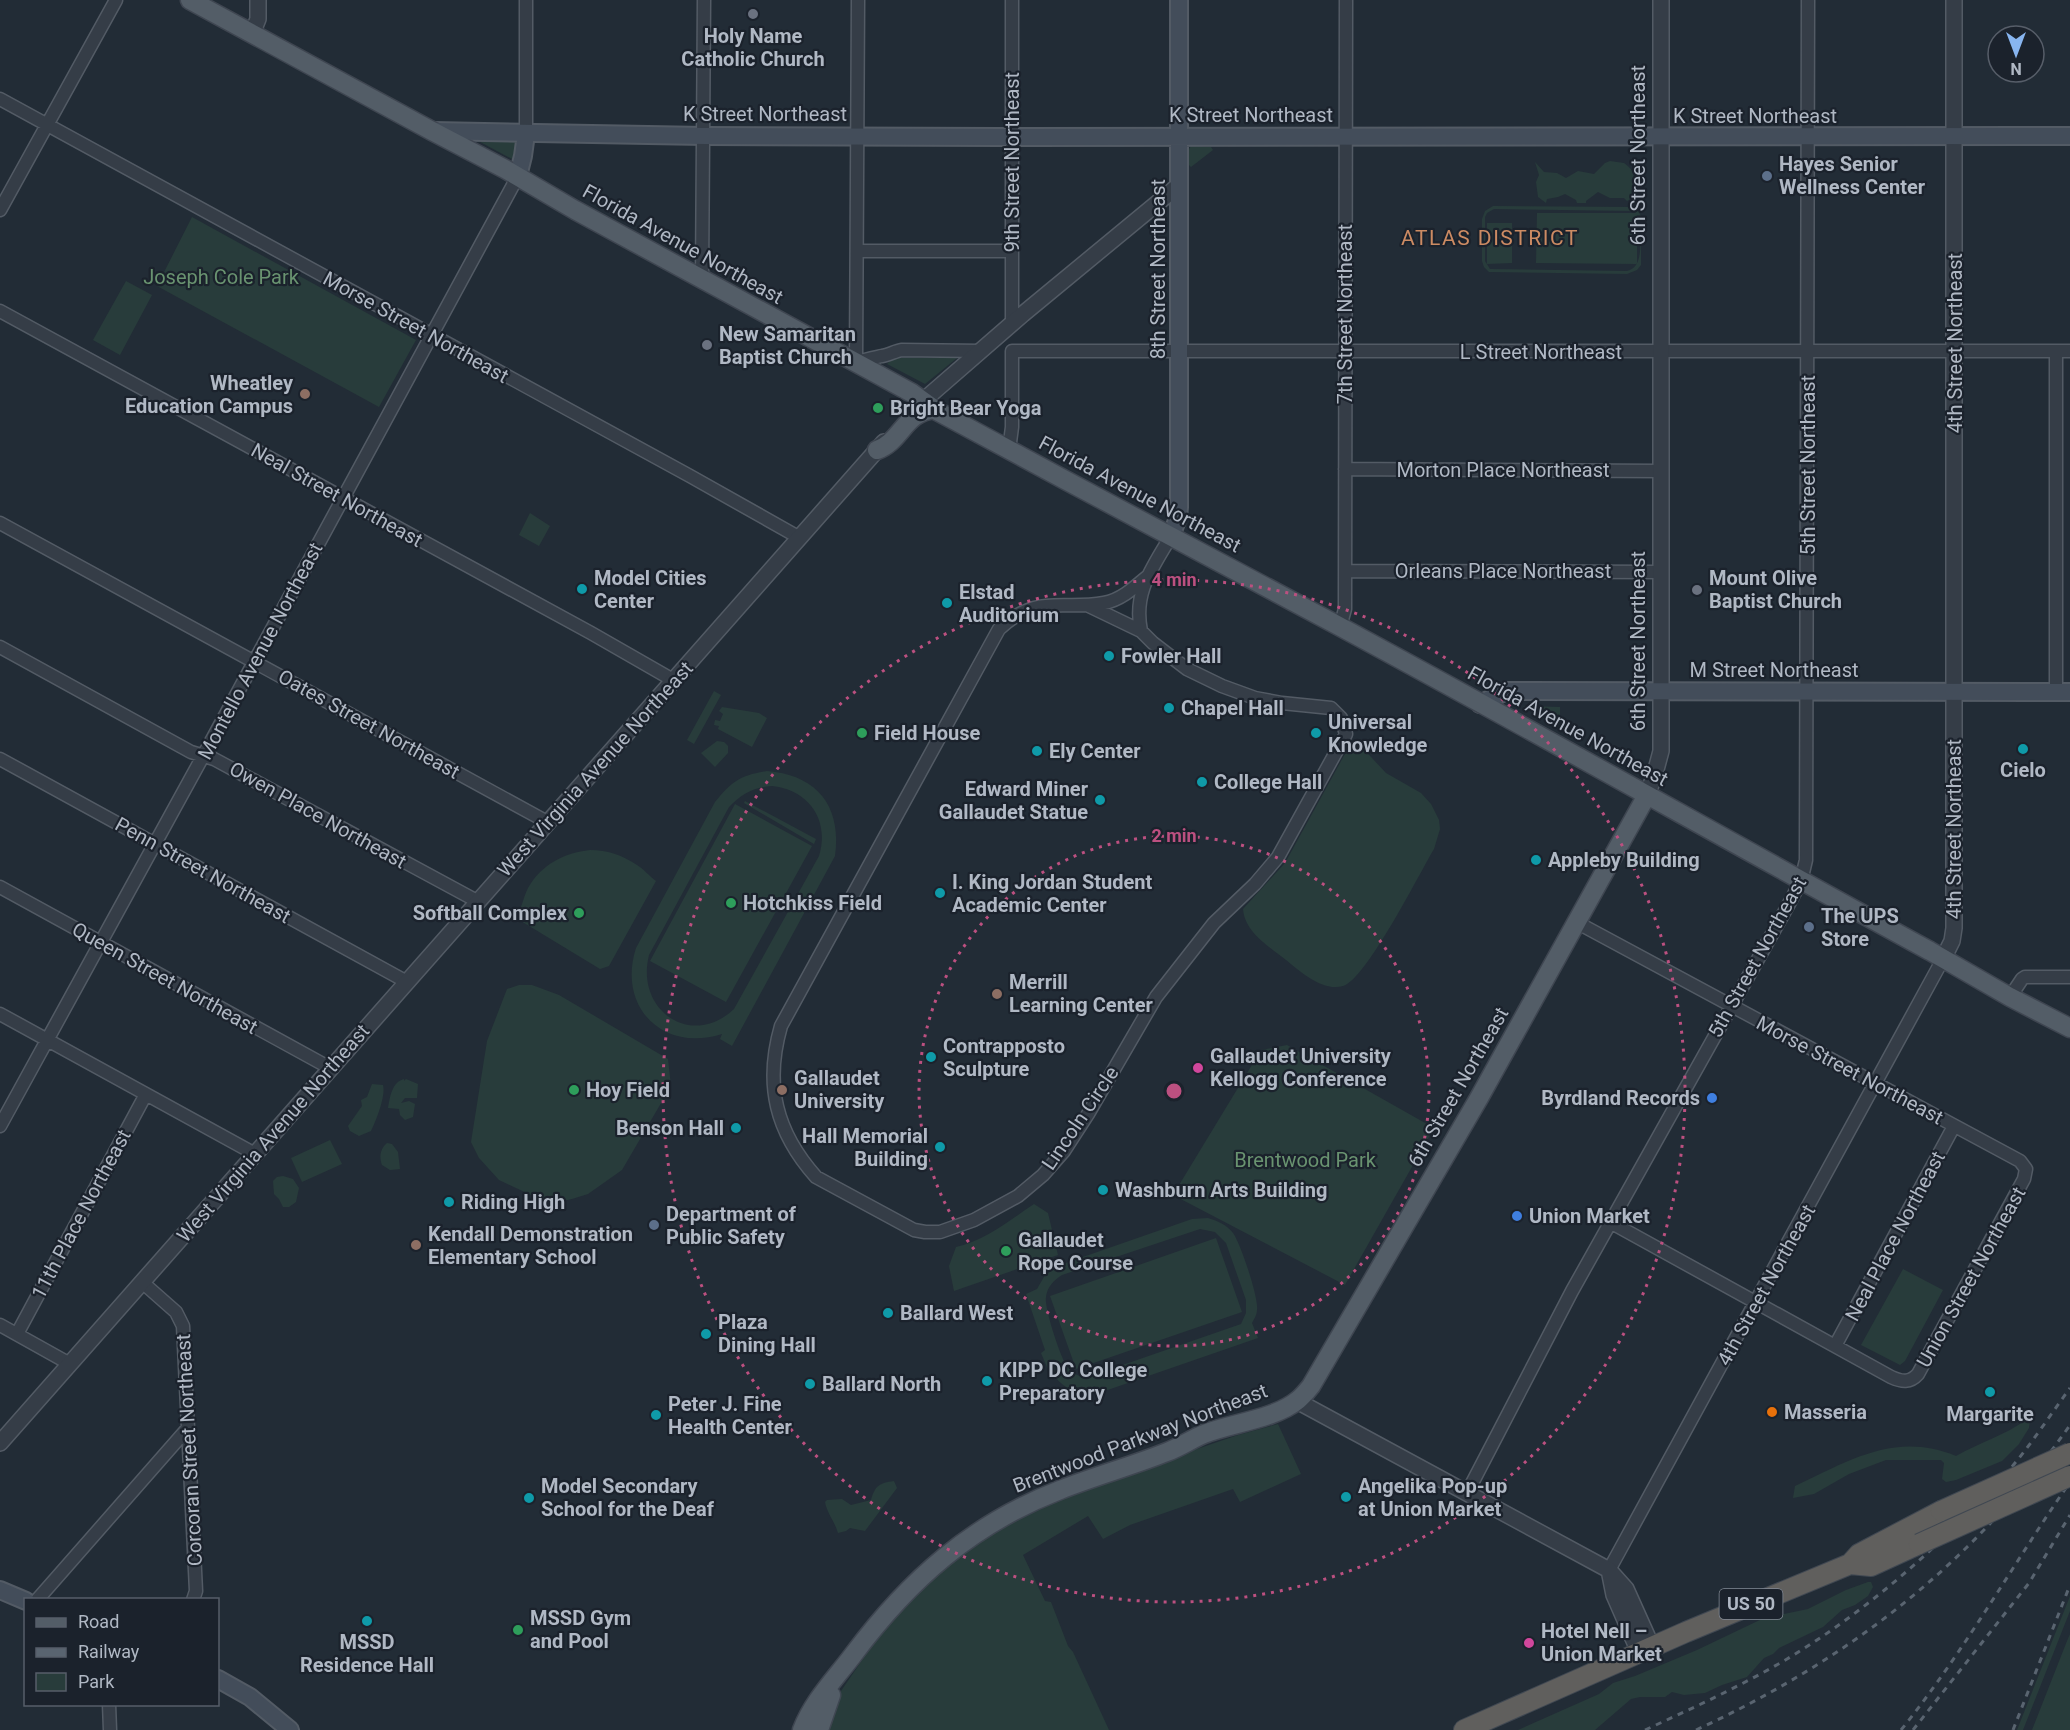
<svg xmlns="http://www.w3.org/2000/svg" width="2070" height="1730" font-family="Roboto,sans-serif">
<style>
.green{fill:#283c3b;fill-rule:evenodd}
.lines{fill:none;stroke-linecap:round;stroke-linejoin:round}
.minor-casing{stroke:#535b65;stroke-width:15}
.tertiary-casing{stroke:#535b65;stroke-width:18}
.secondary-casing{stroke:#535b65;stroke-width:20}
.primary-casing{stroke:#3f4651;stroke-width:21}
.trunk-casing{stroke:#404852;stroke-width:22}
.minor{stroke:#353d47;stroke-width:12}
.tertiary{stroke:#353d47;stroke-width:15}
.secondary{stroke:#434d5a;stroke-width:16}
.primary{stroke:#535d67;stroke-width:18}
.trunk{stroke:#605f5d;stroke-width:20}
.rail{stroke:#596470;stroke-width:3;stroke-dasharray:6 6;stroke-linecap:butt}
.trunk-bridge-casing{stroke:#404852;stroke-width:22;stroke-linecap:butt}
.trunk-bridge{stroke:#605f5d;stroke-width:20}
.ring{fill:none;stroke:#bc5080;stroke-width:3;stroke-dasharray:3 6}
.worship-dot{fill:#6b7280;stroke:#1b222c;stroke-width:2}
.service-dot{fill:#5c6f8a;stroke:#1b222c;stroke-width:2}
.education-dot{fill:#8d6e63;stroke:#1b222c;stroke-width:2}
.leisure-dot{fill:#2e9e5b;stroke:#1b222c;stroke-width:2}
.culture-dot{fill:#0f9aa8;stroke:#1b222c;stroke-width:2}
.hotel-dot{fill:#d1479c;stroke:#1b222c;stroke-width:2}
.shop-dot{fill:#3f7fe0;stroke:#1b222c;stroke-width:2}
.food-dot{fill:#e8710a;stroke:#1b222c;stroke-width:2}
.labels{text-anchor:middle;stroke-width:4.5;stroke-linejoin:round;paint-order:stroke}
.shield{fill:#1b222c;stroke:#838b96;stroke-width:1.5}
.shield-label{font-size:18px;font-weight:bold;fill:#b0b8c4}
.poi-label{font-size:20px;font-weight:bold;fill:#b0b8c4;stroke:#1b222c;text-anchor:start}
.street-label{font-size:20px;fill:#b0b8c4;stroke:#1b222c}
.park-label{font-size:20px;fill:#699370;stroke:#1b222c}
.neighbourhood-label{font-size:21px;letter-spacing:1.5px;fill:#cc8b63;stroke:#1b222c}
.centre{fill:#bc5080;stroke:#1b222c;stroke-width:3}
.ring-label{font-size:18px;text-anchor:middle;font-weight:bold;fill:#bc5080;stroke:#1b222c;stroke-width:4.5;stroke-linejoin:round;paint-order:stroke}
</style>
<rect width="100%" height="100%" fill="#222c36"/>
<path class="green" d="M471,137L517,138L515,156L512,159Z
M1191,146L1211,147L1213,150L1191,167L1189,165V149Z
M1610,161L1624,163C1642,176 1629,182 1632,198L1627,201L1624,198H1610L1598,192L1586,201V203H1577L1576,200L1565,194L1558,197L1547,199L1546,203L1538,197L1536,182L1539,175L1535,162L1544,172L1557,173L1566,178L1578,171L1594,174L1605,163Z
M1493,206L1632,207L1638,211L1641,216V265L1637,270L1627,274L1489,272L1484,267L1482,261V219L1485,211ZM1494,209L1634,211L1636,213H1537L1536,263L1637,264V215L1639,220C1639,235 1646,267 1627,271L1490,269L1485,261V217L1487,213Z
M192,217L416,340L379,407L157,286Z
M1487,223H1512V263L1487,264Z
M126,281L152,295L120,355L93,340Z
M893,358H957L925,384L887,364Z
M530,513L550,526L539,546L519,535Z
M714,691L721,695L694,744L687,740Z
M1523,706L1560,707V730Z
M722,707L759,713L767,718L752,747L718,729L719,726L714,725L715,720L720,721L723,714L719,711Z
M717,741L724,742L728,746V753L715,767L701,753Z
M1357,742L1386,773L1421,793L1431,804L1439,820L1440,829L1434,849C1419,874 1366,980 1343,986C1323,992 1301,972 1286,960C1269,946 1245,933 1243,909L1285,863L1351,743Z
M767,771C817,775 842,806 835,856L732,1046L720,1039L722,1034C663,1053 617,1007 636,948L715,802C732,781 741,775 767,771ZM772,786C809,790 830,820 819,856L734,1009C692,1049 635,1011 649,955L729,807C741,794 754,787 772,786Z
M745,801L816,839L814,844L744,803Z
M735,804L812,846L726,1002L650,961Z
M590,850C607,850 622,855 637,865C644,869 649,876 656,881L609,966L600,969L516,918C522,908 523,898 528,888C542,864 564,853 590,850Z
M519,985H532L559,995L668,1059L671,1086L622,1170L588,1194L572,1199L558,1202L544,1200L531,1195L499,1180L479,1158L471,1142L487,1041L507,989Z
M1287,1045L1434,1128L1345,1285L1173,1195L1261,1050Z
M404,1079V1081L406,1079L418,1084L417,1098H405L401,1103L409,1101L415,1104L413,1117L405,1120L400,1115L399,1109L388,1108C390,1097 392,1082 404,1079Z
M372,1084L383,1085C386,1096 376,1121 371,1131L359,1136L350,1131L348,1126L362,1106L361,1100L367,1097Z
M330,1140L342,1164L302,1182L291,1158Z
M387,1143L392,1144L398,1152L400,1169L390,1170L382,1165C379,1157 380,1149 387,1143Z
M283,1176L293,1179L299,1188L296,1202L289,1207H283L279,1199L274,1194L273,1181L277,1177Z
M1034,1204L1048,1213L1058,1255L954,1291L949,1266L956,1247C985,1241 1010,1220 1034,1204Z
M1208,1218C1218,1221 1227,1225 1233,1233C1240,1242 1259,1298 1257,1310C1257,1315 1254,1319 1252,1323L1258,1338L1099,1393C1082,1396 1067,1391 1056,1378L1052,1379L1041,1353L1045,1350L1026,1294L1037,1289L1045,1275L1060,1265L1192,1219ZM1200,1229L1215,1232L1226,1243L1246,1300V1313L1241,1324L1085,1378C1077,1376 1071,1372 1066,1365C1060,1355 1044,1308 1046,1297C1047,1287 1054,1280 1062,1275Z
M1216,1238L1242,1312L1076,1369L1050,1296Z
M1903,1269L1943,1290L1905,1361L1900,1365L1861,1345Z
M2026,1420H2030L2029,1428L2019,1444L2002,1461L1956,1480L1946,1482L1942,1479L1944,1463L1941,1460H1886L1849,1474L1814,1494L1793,1498L1795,1486C1849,1461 1895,1431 1956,1456C1979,1443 2005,1435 2026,1420Z
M1278,1424L1301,1474L1240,1502L1233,1489L1130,1525L1103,1539L1088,1516L1023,1555L1045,1601L1051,1602L1068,1646L1073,1652L1109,1730H827L841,1691L886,1625L922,1583L976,1540L1062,1495L1238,1435Z
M894,1481L897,1488L865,1531L850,1528L846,1531L838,1533C835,1522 827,1513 825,1502L827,1500L842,1499L851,1505L871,1500C875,1486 879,1483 894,1481Z
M1868,1582H1871L1873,1587L1868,1596L1855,1605L1842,1610L1823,1627L1779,1648L1773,1654L1764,1658L1747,1677L1722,1685L1705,1693L1684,1695L1672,1692L1665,1697H1640L1631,1699L1595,1730H1518L1599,1694L1613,1683L1635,1676L1697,1650L1764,1618L1808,1609L1846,1590Z
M2070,1596V1611L2023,1730H2017Z
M2070,1634V1730H2032L2067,1641Z"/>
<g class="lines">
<g class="minor-casing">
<path id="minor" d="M858,0L856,363C865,359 872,358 882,356C889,355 895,351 902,350L981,351
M1012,0V324
M0,99L690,476L800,538
M526,134V0
M0,210L116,0
M857,251H1012
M702,280L704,0
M0,311L591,633L673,680
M1009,450L1012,427V351H2070
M1345,469L1661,471
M0,523L549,823
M1345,571L1661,572
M1087,605L1141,631L1153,643L1187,669L1222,686L1255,698L1282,703L1331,708L1341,718L1346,734L1278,857L1255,884L1214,923L1156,997L1088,1114L1064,1151L1043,1175L1018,1196L974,1220L940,1232H925L914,1230L816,1177C776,1132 764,1085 781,1026L999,629C1038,593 1060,611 1104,603C1121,600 1135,587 1148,576
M1340,627L1345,609L1346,0
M1141,631C1133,592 1152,569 1171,536
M0,647L191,752L214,759L477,901
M2056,692V351
M0,759L407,982
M0,887L330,1068
M1576,922L2020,1161L2026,1169L2024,1179L1918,1374C1910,1383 1902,1382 1891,1377L1610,1222
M2010,997L2022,979L2025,977H2070
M0,1014L255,1154
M0,1126L208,747L518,176
M142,1282L176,1312L183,1326L196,1591L193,1600
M0,1325L70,1364
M17,1334L146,1094
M1835,1346L1954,1126
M1467,1493L1572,1291L1790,902C1798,888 1803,876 1806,860L1808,0
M1609,1570L1943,959
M37,1600L188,1428
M109,1704L110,1730"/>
</g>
<g class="tertiary-casing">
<path id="tertiary" d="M252,34L258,19V0
M916,407L1023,314L1178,186
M1647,795L1654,777L1661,751V0
M1943,959L1952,941L1954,928V0
M1297,1401L1609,1570L1626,1589L1652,1647
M0,1443L884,442
M1609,1570L1614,1595L1639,1652"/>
</g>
<g class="secondary-casing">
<path id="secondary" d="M433,131L704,136L1001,137L2070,136
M518,176L523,156L526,134
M1171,536L1178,518L1179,507V0
M1480,704L1506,691L2070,692
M0,1590L26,1601
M218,1679L250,1697L290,1730"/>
</g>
<g class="primary-casing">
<path id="primary" d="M190,0L432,131L505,169L575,210L912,393L937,411C1070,483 1204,554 1337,625C1536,732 1732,843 1930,951L2010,997L2070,1028
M877,450C902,441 904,412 935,409
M802,1730C813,1701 835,1679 853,1655C909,1580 972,1524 1060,1490C1095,1476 1132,1466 1167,1452C1180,1447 1192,1439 1204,1434C1232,1423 1275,1419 1298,1400C1303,1396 1307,1391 1311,1386L1479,1098L1647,795
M819,1730L831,1695"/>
</g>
<g class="trunk-casing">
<path id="trunk" d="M1850,1564L1871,1566L1919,1544
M1464,1730L1686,1632L1850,1564L1859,1554L1941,1511"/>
</g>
<use href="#minor" class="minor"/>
<use href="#tertiary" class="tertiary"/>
<use href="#secondary" class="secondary"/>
<use href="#primary" class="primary"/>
<use href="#trunk" class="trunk"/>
<path class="rail" d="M1645,1730C1693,1708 1741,1686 1787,1659C1867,1611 1939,1547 2002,1478C2027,1451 2048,1418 2070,1388
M1696,1730C1848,1660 1974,1563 2070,1425
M1901,1730C1964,1652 2013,1564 2070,1482
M1913,1730L2029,1583L2070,1515
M2013,1730L2070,1585"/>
<g class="trunk-bridge-casing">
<path id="trunk-bridge" d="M1941,1511L2070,1453
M1919,1544L2070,1476"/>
</g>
<use href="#trunk-bridge" class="trunk-bridge"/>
</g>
<g class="ring">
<circle cx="1174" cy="1091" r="255"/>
<circle cx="1174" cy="1091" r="511"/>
</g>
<g class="worship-dot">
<circle cx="753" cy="14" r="6"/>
<circle cx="707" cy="345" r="6"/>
<circle cx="1697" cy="590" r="6"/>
</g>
<g class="service-dot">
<circle cx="1767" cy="176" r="6"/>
<circle cx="1809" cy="927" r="6"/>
<circle cx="654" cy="1225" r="6"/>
</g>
<g class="education-dot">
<circle cx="305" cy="394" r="6"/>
<circle cx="997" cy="994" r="6"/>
<circle cx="782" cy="1090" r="6"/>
<circle cx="416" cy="1245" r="6"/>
</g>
<g class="leisure-dot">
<circle cx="878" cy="408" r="6"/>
<circle cx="862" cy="733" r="6"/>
<circle cx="731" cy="903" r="6"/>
<circle cx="579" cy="913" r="6"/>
<circle cx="574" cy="1090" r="6"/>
<circle cx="1006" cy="1251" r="6"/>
<circle cx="518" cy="1630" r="6"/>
</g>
<g class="culture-dot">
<circle cx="582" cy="589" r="6"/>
<circle cx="947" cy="603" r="6"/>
<circle cx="1109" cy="656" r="6"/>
<circle cx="1169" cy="708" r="6"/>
<circle cx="1316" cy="733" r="6"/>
<circle cx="2023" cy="749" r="6"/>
<circle cx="1037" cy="751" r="6"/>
<circle cx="1202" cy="782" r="6"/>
<circle cx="1100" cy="800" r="6"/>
<circle cx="1536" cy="860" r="6"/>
<circle cx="940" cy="893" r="6"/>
<circle cx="931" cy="1057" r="6"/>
<circle cx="736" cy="1128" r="6"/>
<circle cx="940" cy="1147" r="6"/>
<circle cx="1103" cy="1190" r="6"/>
<circle cx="449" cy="1202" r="6"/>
<circle cx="888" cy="1313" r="6"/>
<circle cx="706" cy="1334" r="6"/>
<circle cx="987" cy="1381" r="6"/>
<circle cx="810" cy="1384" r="6"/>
<circle cx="1990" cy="1392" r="6"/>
<circle cx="656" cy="1415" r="6"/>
<circle cx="1346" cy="1497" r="6"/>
<circle cx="529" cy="1498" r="6"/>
<circle cx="367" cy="1621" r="6"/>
</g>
<g class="hotel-dot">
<circle cx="1198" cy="1068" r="6"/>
<circle cx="1529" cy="1643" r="6"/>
</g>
<g class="shop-dot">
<circle cx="1712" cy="1098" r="6"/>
<circle cx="1517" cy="1216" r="6"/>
</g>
<circle class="food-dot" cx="1772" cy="1412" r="6"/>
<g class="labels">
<rect class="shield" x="1719.5" y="1589" width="63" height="30" rx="4.5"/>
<g class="shield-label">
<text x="1751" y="1610">US 50</text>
</g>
<g class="poi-label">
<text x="753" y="43" text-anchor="middle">Holy Name<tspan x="753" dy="23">Catholic Church</tspan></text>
<text x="1779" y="171">Hayes Senior<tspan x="1779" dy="23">Wellness Center</tspan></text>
<text x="719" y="341">New Samaritan<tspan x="719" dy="23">Baptist Church</tspan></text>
<text x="293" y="390" text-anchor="end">Wheatley<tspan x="293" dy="23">Education Campus</tspan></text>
<text x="890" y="415">Bright Bear Yoga</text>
<text x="594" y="585">Model Cities<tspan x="594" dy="23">Center</tspan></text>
<text x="1709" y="585">Mount Olive<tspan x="1709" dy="23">Baptist Church</tspan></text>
<text x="959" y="599">Elstad<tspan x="959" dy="23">Auditorium</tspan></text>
<text x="1121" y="663">Fowler Hall</text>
<text x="1181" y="715">Chapel Hall</text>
<text x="1328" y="729">Universal<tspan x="1328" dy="23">Knowledge</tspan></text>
<text x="874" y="740">Field House</text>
<text x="1049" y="758">Ely Center</text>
<text x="2023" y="777" text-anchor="middle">Cielo</text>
<text x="1214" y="789">College Hall</text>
<text x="1088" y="796" text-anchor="end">Edward Miner<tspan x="1088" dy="23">Gallaudet Statue</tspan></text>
<text x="1548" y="867">Appleby Building</text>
<text x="952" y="889">I. King Jordan Student<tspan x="952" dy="23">Academic Center</tspan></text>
<text x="743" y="910">Hotchkiss Field</text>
<text x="567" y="920" text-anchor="end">Softball Complex</text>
<text x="1821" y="923">The UPS<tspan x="1821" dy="23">Store</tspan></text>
<text x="1009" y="989">Merrill<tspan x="1009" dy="23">Learning Center</tspan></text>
<text x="943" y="1053">Contrapposto<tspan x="943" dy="23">Sculpture</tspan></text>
<text x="1210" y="1063">Gallaudet University<tspan x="1210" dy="23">Kellogg Conference</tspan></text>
<text x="794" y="1085">Gallaudet<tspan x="794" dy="23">University</tspan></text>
<text x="586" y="1097">Hoy Field</text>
<text x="1700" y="1105" text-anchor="end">Byrdland Records</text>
<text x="724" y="1135" text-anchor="end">Benson Hall</text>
<text x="928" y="1143" text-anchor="end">Hall Memorial<tspan x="928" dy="23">Building</tspan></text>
<text x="1115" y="1197">Washburn Arts Building</text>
<text x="461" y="1209">Riding High</text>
<text x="666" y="1221">Department of<tspan x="666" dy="23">Public Safety</tspan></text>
<text x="1529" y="1223">Union Market</text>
<text x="428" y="1241">Kendall Demonstration<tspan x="428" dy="23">Elementary School</tspan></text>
<text x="1018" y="1247">Gallaudet<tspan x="1018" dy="23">Rope Course</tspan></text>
<text x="900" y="1320">Ballard West</text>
<text x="718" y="1329">Plaza<tspan x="718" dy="23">Dining Hall</tspan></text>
<text x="999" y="1377">KIPP DC College<tspan x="999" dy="23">Preparatory</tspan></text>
<text x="822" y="1391">Ballard North</text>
<text x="668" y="1411">Peter J. Fine<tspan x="668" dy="23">Health Center</tspan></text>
<text x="1784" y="1419">Masseria</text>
<text x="1990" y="1421" text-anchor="middle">Margarite</text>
<text x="541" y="1493">Model Secondary<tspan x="541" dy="23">School for the Deaf</tspan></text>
<text x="1358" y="1493">Angelika Pop-up<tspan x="1358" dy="23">at Union Market</tspan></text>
<text x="530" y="1625">MSSD Gym<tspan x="530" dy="23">and Pool</tspan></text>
<text x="1541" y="1638">Hotel Nell –<tspan x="1541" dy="23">Union Market</tspan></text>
<text x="367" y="1649" text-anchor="middle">MSSD<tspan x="367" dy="23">Residence Hall</tspan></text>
</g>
<g class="street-label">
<text x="765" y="121">K Street Northeast</text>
<text x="1251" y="122">K Street Northeast</text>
<text x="1755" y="123">K Street Northeast</text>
<text transform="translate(1638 155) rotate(-90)" y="7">6th Street Northeast</text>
<text transform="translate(1012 162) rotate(-90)" y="7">9th Street Northeast</text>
<text transform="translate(683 244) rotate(29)" y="7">Florida Avenue Northeast</text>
<text transform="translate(1158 269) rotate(-90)" y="7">8th Street Northeast</text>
<text transform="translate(1345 314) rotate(-90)" y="7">7th Street Northeast</text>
<text transform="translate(416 327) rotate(29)" y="7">Morse Street Northeast</text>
<text transform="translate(1955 343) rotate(-90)" y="7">4th Street Northeast</text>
<text x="1541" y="359">L Street Northeast</text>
<text transform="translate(1808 465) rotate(-90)" y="7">5th Street Northeast</text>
<text x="1503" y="477">Morton Place Northeast</text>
<text transform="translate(1140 494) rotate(28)" y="7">Florida Avenue Northeast</text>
<text transform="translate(337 495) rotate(29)" y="7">Neal Street Northeast</text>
<text x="1503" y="578">Orleans Place Northeast</text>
<text transform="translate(1638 641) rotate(-90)" y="7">6th Street Northeast</text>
<text transform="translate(260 651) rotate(-62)" y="7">Montello Avenue Northeast</text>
<text x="1774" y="677">M Street Northeast</text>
<text transform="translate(369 724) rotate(29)" y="7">Oates Street Northeast</text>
<text transform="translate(1568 726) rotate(29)" y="7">Florida Avenue Northeast</text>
<text transform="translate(595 769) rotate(-48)" y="7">West Virginia Avenue Northeast</text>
<text transform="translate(318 815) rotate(29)" y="7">Owen Place Northeast</text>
<text transform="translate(1954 829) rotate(-90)" y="7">4th Street Northeast</text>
<text transform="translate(203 870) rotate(29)" y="7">Penn Street Northeast</text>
<text transform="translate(1757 957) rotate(-61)" y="7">5th Street Northeast</text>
<text transform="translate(165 978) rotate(29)" y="7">Queen Street Northeast</text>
<text transform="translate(1850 1070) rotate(28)" y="7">Morse Street Northeast</text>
<text transform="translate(1458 1087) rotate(-60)" y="7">6th Street Northeast</text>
<text transform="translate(1080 1118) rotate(-56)" y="7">Lincoln Circle</text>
<text transform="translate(273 1133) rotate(-49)" y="7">West Virginia Avenue Northeast</text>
<text transform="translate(81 1214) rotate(-62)" y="7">11th Place Northeast</text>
<text transform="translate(1895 1236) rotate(-62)" y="7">Neal Place Northeast</text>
<text transform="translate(1971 1277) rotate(-61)" y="7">Union Street Northeast</text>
<text transform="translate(1766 1285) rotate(-61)" y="7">4th Street Northeast</text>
<text transform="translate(1140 1438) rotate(-21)" y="7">Brentwood Parkway Northeast</text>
<text transform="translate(189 1450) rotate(-93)" y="7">Corcoran Street Northeast</text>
</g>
<g class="park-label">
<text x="221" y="284">Joseph Cole Park</text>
<text x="1305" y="1167">Brentwood Park</text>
</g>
<g class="neighbourhood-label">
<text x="1490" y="245">ATLAS DISTRICT</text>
</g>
</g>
<circle cx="1174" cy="1091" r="9" class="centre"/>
<g class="ring-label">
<text x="1174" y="586">4 min</text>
<text x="1174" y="842">2 min</text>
</g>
<rect x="24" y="1598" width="195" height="108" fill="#1b222c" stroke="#575e69" stroke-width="1.5"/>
<rect x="36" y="1618" width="30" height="9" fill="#535d67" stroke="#575e69" stroke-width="1.5"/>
<text x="78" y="1628" font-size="18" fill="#b0b8c4">Road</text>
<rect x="36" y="1648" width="30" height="9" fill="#596470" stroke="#575e69" stroke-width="1.5"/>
<text x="78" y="1658" font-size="18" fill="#b0b8c4">Railway</text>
<rect x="36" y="1673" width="30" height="18" fill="#283c3b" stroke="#575e69" stroke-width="1.5"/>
<text x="78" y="1688" font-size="18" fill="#b0b8c4">Park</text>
<g transform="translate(2016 54) rotate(180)"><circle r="28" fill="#1b222c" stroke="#575e69" stroke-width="1.5"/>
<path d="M0-4.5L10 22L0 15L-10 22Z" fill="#88b5f0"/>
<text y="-9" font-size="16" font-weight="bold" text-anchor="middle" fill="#b0b8c4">N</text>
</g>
</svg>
